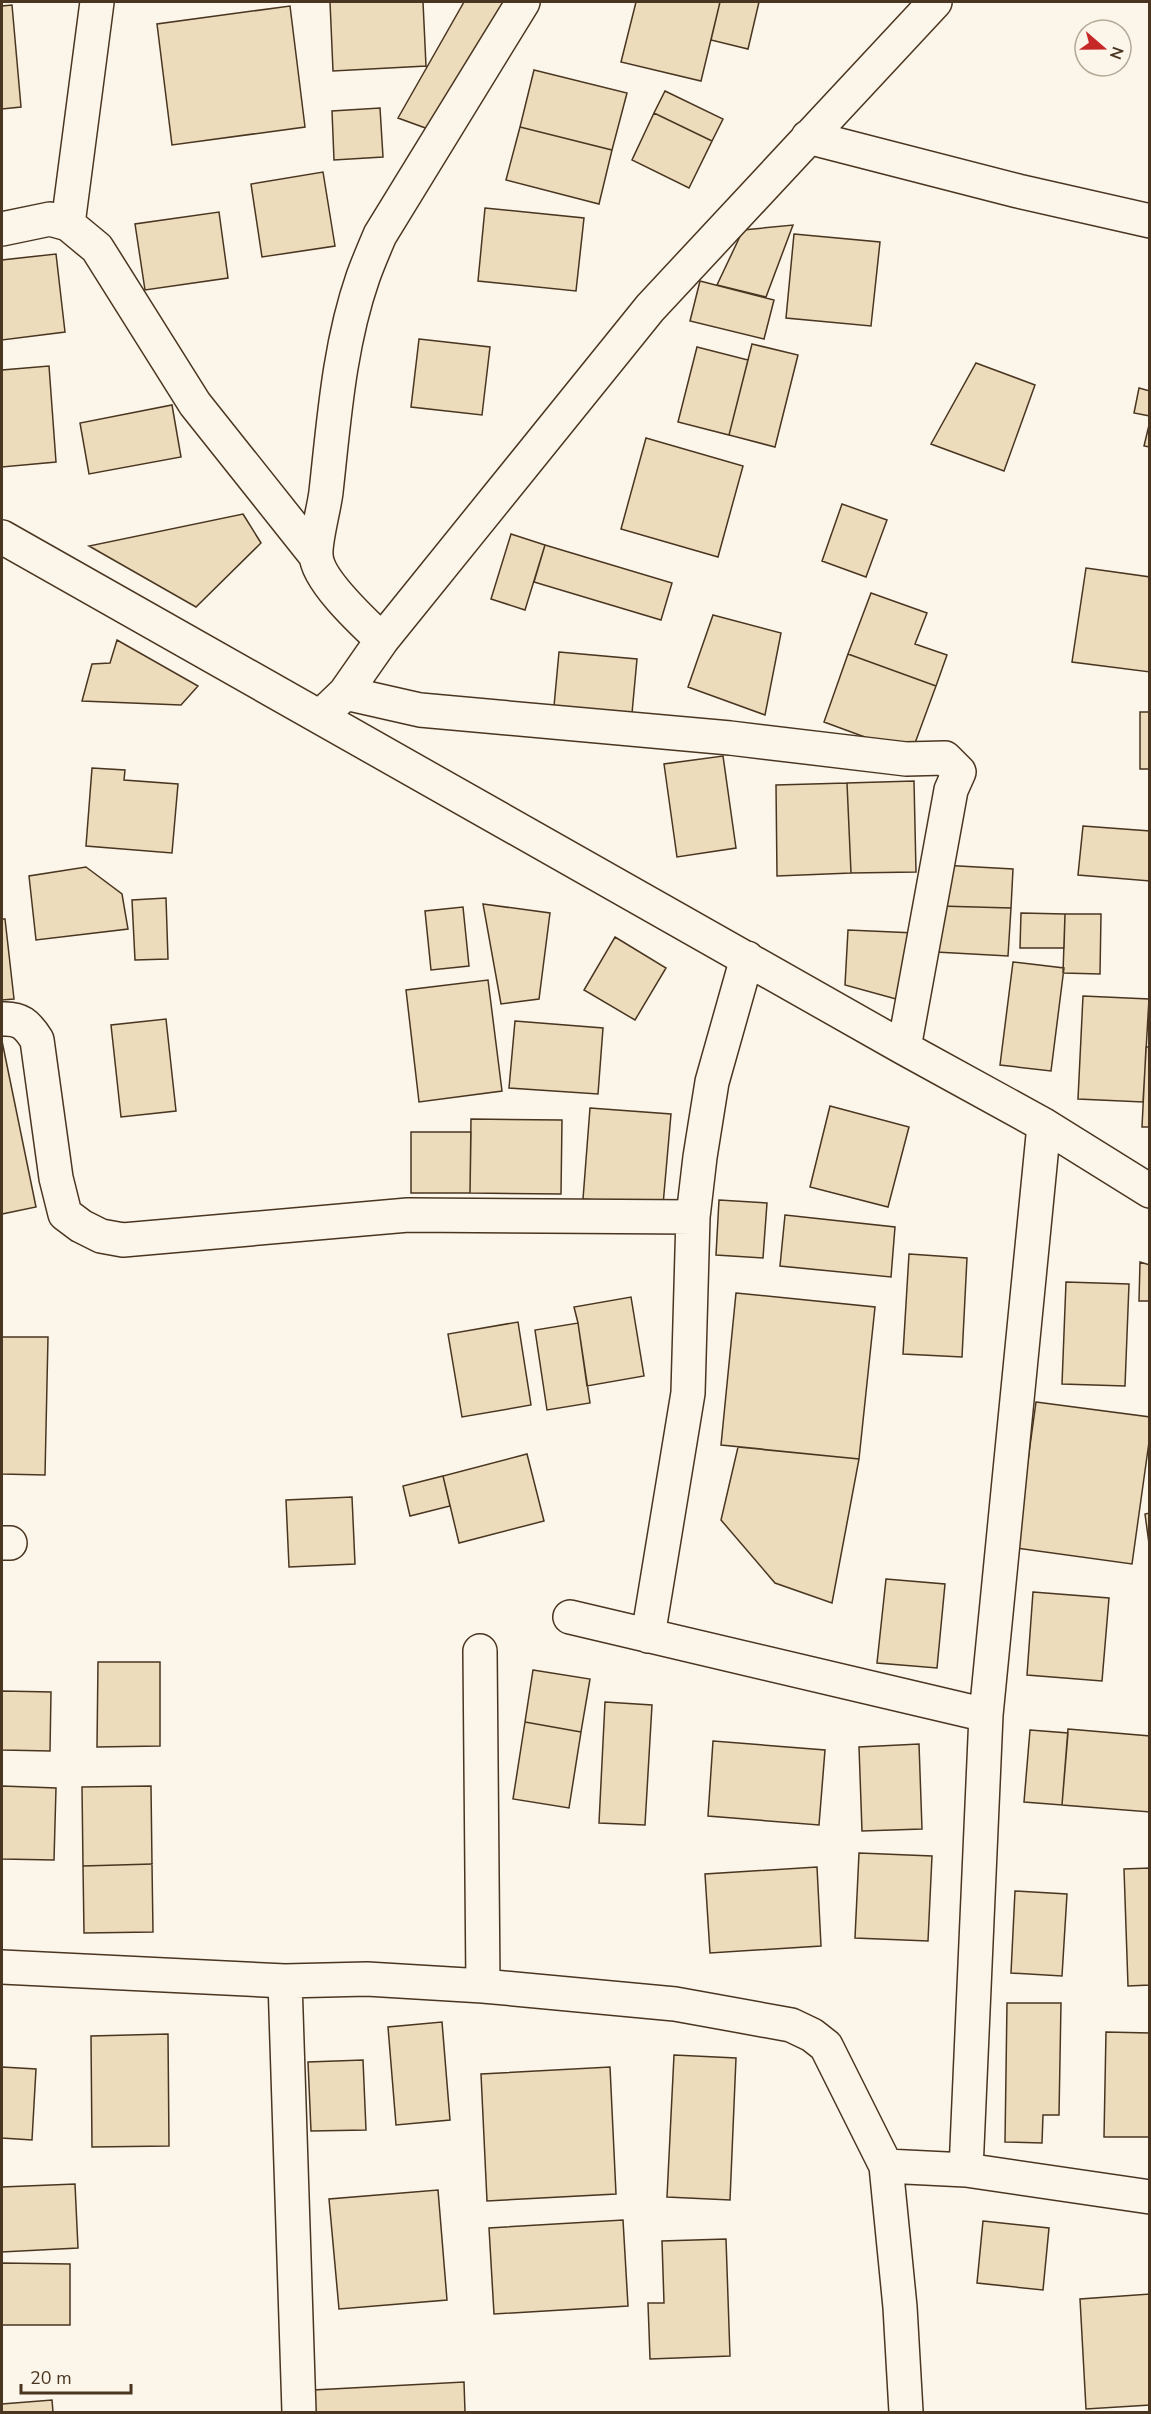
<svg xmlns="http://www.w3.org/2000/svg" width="1151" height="2414" font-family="'Nunito Sans',sans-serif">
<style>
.building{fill:#ecdcbc;stroke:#4a3520;stroke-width:1.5}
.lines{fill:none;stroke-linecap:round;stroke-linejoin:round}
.minor-casing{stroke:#4a3520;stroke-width:36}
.minor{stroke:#fbf6e9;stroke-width:33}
</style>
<rect width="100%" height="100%" fill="#fbf6e9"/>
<path class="building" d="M330,2H423L426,66L333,71Z
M464,2H505L431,130L398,118Z
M636,2H720L701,81L621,62Z
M720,2H759L748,49L711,40Z
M12,5L21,107L2,109V6Z
M290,6L305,127L172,145L157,24Z
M534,70L627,93L612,150L520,127Z
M665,91L723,119L712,141L654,113Z
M380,108L383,157L334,160L332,111Z
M654,113L712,141L689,188L632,160Z
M520,127L612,150L599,204L506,180Z
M323,172L335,246L262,257L251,184Z
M485,208L584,218L576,291L478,281Z
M219,212L228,278L145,290L135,224Z
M793,225L766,297L717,285L743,230Z
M794,234L880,242L871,326L786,318Z
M56,254L65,332L2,340V260Z
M700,281L774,300L764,339L690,321Z
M419,339L490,347L482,415L411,407Z
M752,344L798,355L775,447L729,435Z
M697,347L748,360L729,435L678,422Z
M976,363L1035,385L1004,471L931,444Z
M49,366L56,462L2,467V370Z
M1139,388L1150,391V416L1134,413Z
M172,405L181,457L89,474L80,423Z
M1150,421V447L1144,446Z
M646,438L743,466L718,557L621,529Z
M842,504L887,520L866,577L822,561Z
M243,514L261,543L196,607L89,546Z
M511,534L545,545L525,610L491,599Z
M545,545L672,583L661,620L534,582Z
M1086,568L1150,577V672L1072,662Z
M871,593L927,613L915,644L947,655L936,686L848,654Z
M713,615L781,633L765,715L688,687Z
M117,640L198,686L181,705L82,701L92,664L110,663Z
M559,652L637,659L631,724L553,717Z
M848,654L936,686L911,754L824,722Z
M1140,712H1150V769H1140Z
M723,756L736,848L677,857L664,764Z
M92,768L125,770L124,780L178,784L172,853L86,846Z
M914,781L916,872L851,873L847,783Z
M847,783L851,873L777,876L776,785Z
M1083,826L1150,831V881L1078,875Z
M941,865L1013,869L1011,908L939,906Z
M86,867L122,894L128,929L36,940L29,876Z
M166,898L168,959L135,960L132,900Z
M483,904L550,913L539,999L501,1004Z
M939,906L1011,908L1008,956L936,952Z
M463,907L469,966L431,970L425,911Z
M1021,913L1065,914L1064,948H1020Z
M1065,914H1101L1100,974L1063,973Z
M2,919H5L14,999L2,1000Z
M848,930L915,933L907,1002L845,985Z
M615,937L666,968L635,1020L584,990Z
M1013,962L1064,968L1051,1071L1000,1065Z
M488,980L502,1091L419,1102L406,990Z
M1083,996L1149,999L1143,1102L1078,1099Z
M166,1019L176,1111L121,1117L111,1025Z
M515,1021L603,1028L598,1094L509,1088Z
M2,1041L36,1207L2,1214Z
M1146,1047H1150V1127H1142Z
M830,1106L909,1127L888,1207L810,1187Z
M590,1108L671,1114L663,1205L583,1199Z
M471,1119L562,1120L561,1194L470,1193Z
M411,1132H471L470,1193H411Z
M719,1200L767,1203L763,1258L716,1255Z
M785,1215L895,1227L891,1277L780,1266Z
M909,1254L967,1258L962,1357L903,1354Z
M1140,1262L1150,1265V1301H1139Z
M1066,1282L1129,1284L1125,1386L1062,1384Z
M736,1293L875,1307L859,1459L721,1445Z
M631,1297L644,1376L587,1386L578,1323L574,1307Z
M518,1322L531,1405L462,1417L448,1334Z
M578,1323L590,1403L547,1410L535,1330Z
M2,1337H48L45,1475L2,1474Z
M1036,1402L1150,1417V1435L1132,1564L1016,1548Z
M738,1447L859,1459L832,1603L775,1583L721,1520Z
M527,1454L544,1521L459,1543L443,1476Z
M443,1476L450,1506L410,1516L403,1486Z
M352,1497L355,1564L289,1567L286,1500Z
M1150,1513V1551L1145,1514Z
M886,1579L945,1584L937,1668L877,1663Z
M1033,1592L1109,1598L1102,1681L1027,1675Z
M98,1662H160V1746L97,1747Z
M533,1670L590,1679L581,1732L525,1722Z
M2,1691L51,1692L50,1751L2,1750Z
M605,1702L652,1705L645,1825L599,1823Z
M525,1722L581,1732L569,1808L513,1799Z
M1068,1729L1150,1736V1812L1062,1805Z
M1030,1730L1068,1733L1062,1805L1024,1802Z
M713,1741L825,1750L819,1825L708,1816Z
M919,1744L922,1829L862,1831L859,1747Z
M2,1786L56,1788L54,1860L2,1859Z
M151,1786L152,1864L83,1866L82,1787Z
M859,1853L932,1856L928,1941L855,1938Z
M152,1864L153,1932L84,1933L83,1866Z
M817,1867L821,1946L710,1953L705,1874Z
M1150,1868V1985L1128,1986L1124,1869Z
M1015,1891L1067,1894L1062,1976L1011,1973Z
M1007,2003H1061L1059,2115H1043L1042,2143L1005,2142Z
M442,2022L450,2120L396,2125L388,2027Z
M1106,2032L1150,2033V2137H1104Z
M168,2034L169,2146L92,2147L91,2036Z
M674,2055L736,2058L730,2200L667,2197Z
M363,2060L366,2130L311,2131L308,2062Z
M2,2067L36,2069L32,2140L2,2138Z
M610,2067L616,2194L487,2201L481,2074Z
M75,2184L78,2248L2,2252V2187Z
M438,2190L447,2300L339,2309L329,2199Z
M623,2220L628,2306L494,2314L489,2228Z
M983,2221L1049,2228L1043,2290L977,2283Z
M726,2239L730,2356L650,2359L648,2303H664L662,2241Z
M2,2263L70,2264V2325H2Z
M1150,2294V2405L1086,2409L1080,2299Z
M464,2382L465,2412H315L313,2390Z
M52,2400L53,2412H2V2404Z"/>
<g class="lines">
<g class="minor-casing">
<path id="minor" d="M808,137L1018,191L1150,221
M68,224L97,2
M2,229L50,219L68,224L97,248L195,404L316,556
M2,537L904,1048L1044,1125L1150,1191
M382,640C364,623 317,580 316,555C315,540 324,509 326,492C334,420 339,346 363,277C368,263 374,249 380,235L523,2
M345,693L420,710L730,738L906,759L945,758L959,772L951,790L904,1048
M320,717L345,693L382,640L650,308L935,2
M2,1019C20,1018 27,1024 37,1040L56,1178L65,1214L81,1226L101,1236L123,1240L408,1215L693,1217L700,1157L712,1082L747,958
M2,1543H10
M570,1617L986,1715
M648,1636L688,1393L693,1217
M480,1651L483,1986
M2,1967L285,1981L367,1979L483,1986L675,2004L791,2025L812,2035L826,2046L886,2166
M285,1981L299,2412
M966,2170L986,1715L1044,1125
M906,2412L900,2307L886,2166L966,2170L1150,2197"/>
</g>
<use href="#minor" class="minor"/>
</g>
<rect width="1151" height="2414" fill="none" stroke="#4a3520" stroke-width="6"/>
<g transform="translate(1103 48) rotate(110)"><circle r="28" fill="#fbf6e9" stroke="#b4a999" stroke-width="1.5"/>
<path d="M0-4.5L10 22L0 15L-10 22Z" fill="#c62828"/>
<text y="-9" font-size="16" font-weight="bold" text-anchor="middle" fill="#4a3520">N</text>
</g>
<path d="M21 2384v9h110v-9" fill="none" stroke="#4a3520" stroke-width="3"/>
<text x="30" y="2384" font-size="18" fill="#4a3520" stroke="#fbf6e9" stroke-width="4.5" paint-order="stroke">20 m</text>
</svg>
